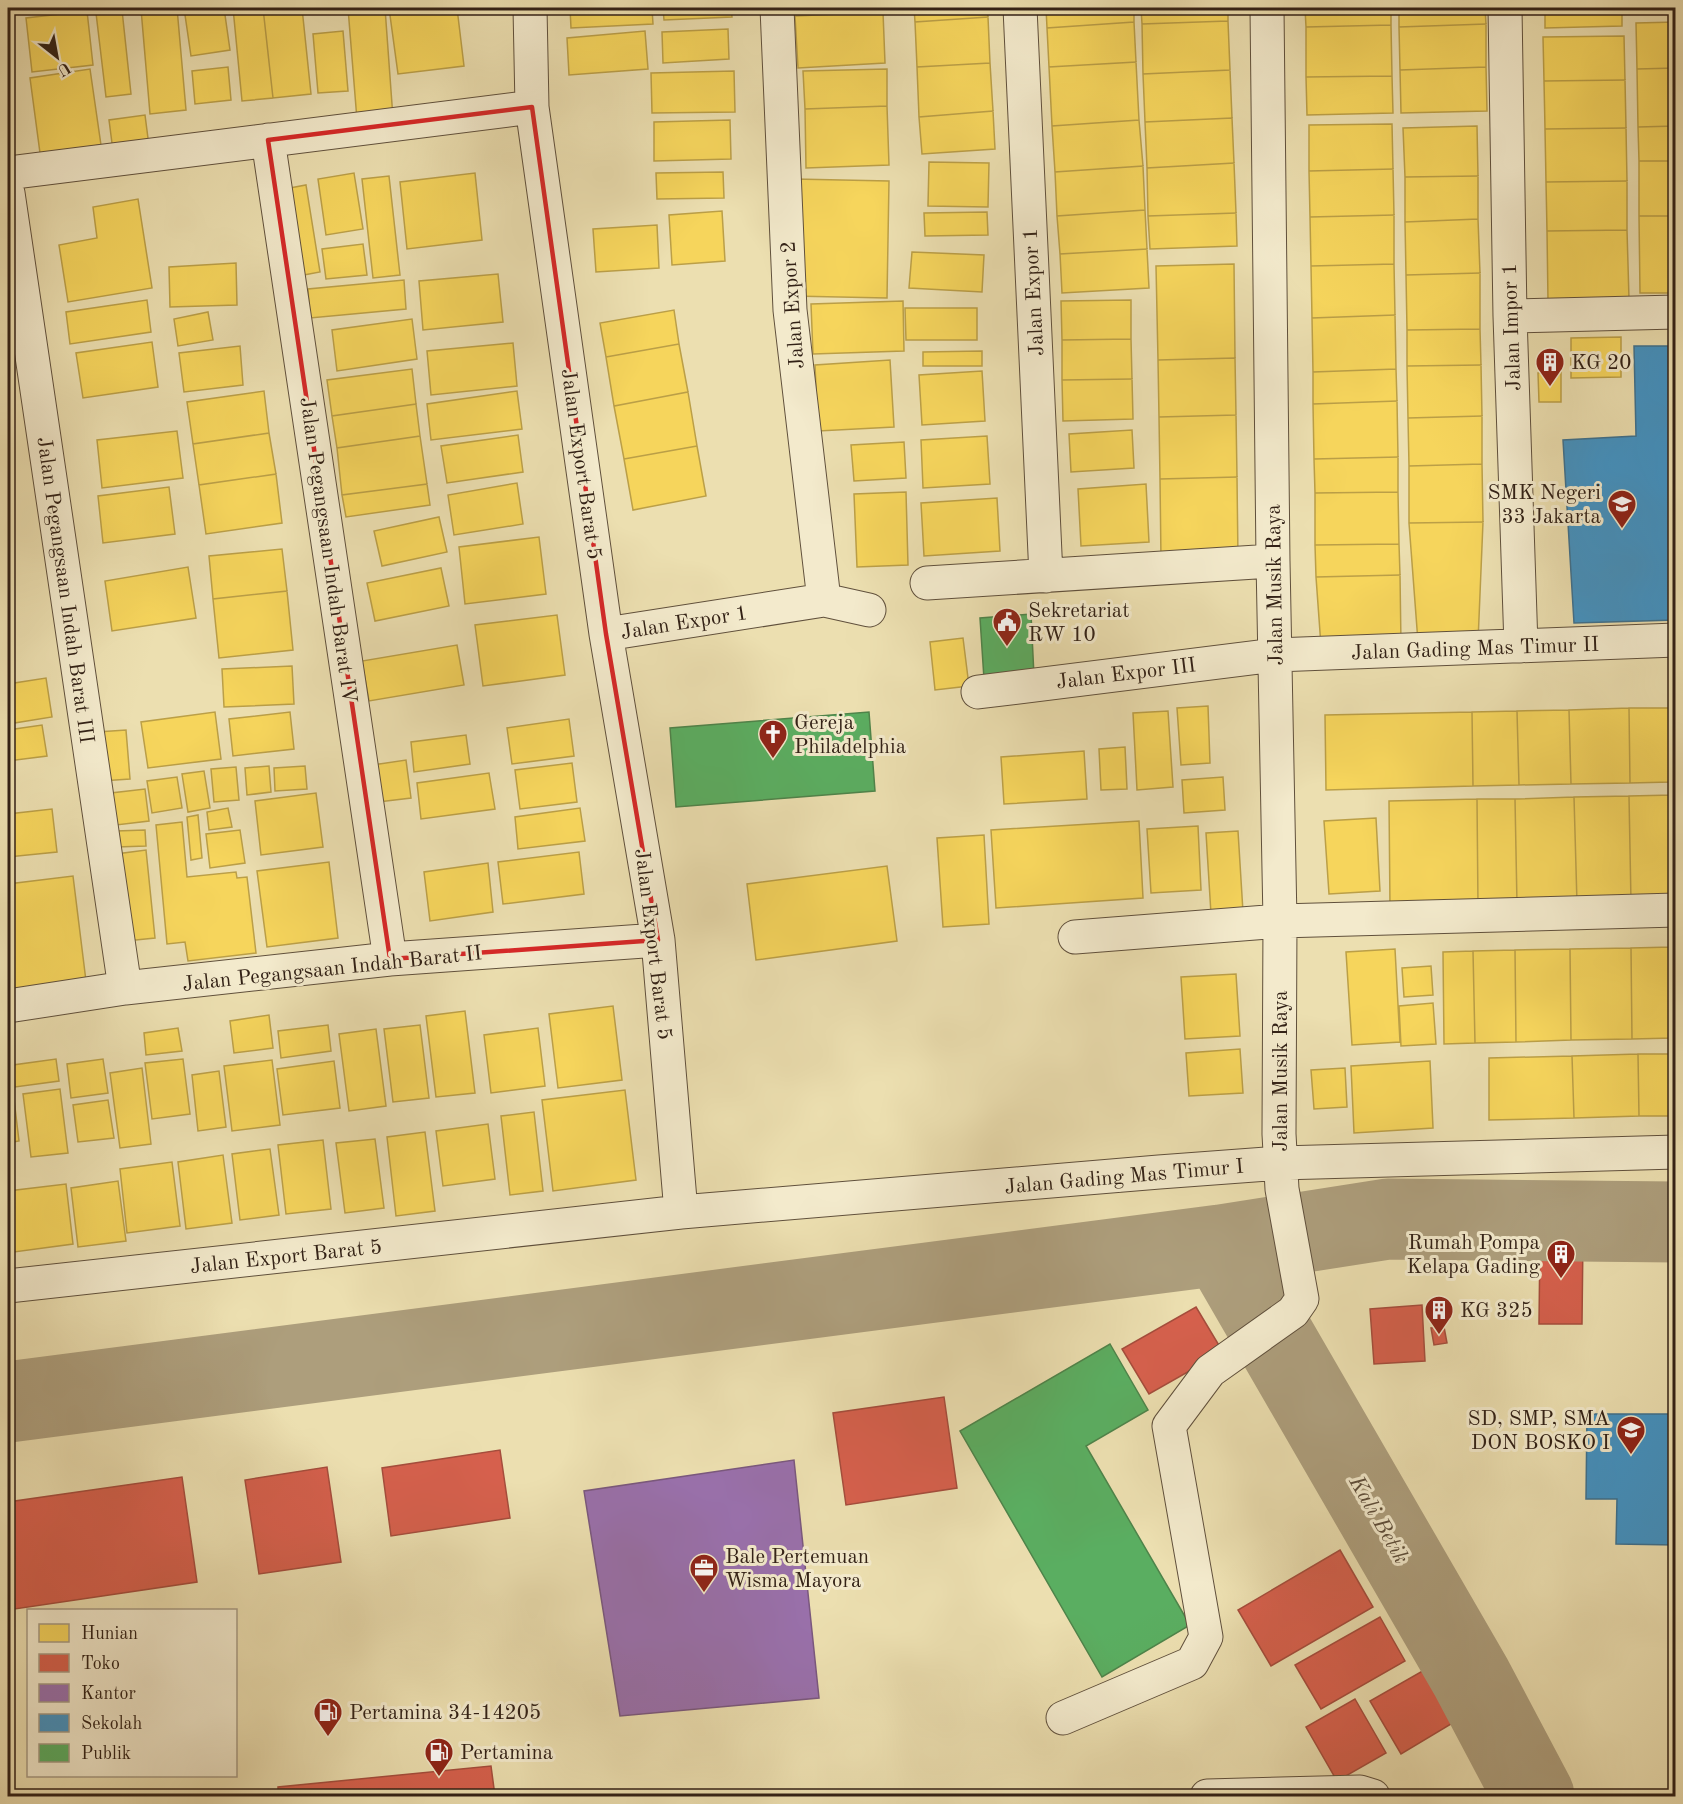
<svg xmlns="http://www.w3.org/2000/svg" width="1683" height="1804" font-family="'Old Standard TT',serif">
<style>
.homes{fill:#f6d55c;stroke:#bb9f47;stroke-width:1.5}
.shops{fill:#d6604d;stroke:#a54d3c;stroke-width:1.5}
.offices{fill:#9970ab;stroke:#7a587e;stroke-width:1.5}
.schools{fill:#4393c3;stroke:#3e718f;stroke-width:1.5}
.public{fill:#5aae61;stroke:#4e844a;stroke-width:1.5}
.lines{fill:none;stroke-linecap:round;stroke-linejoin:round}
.river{stroke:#ad9e7c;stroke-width:81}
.minor-casing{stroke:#60503c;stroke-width:35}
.tertiary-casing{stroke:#60503c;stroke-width:35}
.minor{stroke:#f3eacc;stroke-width:33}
.tertiary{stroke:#f3eacc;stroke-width:33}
.marked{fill:none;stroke:#d62828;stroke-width:4.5;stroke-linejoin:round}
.labels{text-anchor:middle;stroke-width:6;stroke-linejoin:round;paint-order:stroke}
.street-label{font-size:21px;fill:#322116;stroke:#f3eacc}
.poi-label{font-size:21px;fill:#322116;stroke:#f3eacc;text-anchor:start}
.water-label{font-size:22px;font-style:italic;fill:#5d4d3a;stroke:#f3eacc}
</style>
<rect width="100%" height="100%" fill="#ecdfb0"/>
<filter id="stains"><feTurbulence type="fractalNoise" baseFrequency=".00333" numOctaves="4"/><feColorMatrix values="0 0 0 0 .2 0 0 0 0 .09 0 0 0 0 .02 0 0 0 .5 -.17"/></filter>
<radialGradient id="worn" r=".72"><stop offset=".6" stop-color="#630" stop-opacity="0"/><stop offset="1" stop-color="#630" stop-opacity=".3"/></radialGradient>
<path class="homes" d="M177,8L186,110L150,114L141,9Z
M184,8H224L230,50L191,56Z
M233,8H263L273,98L242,101Z
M263,8H302L311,94L273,98Z
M348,8H385L393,118L357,120Z
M389,8H457L464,66L398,74Z
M570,8H652L653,24L571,28Z
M663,8H731L732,17L664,20Z
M790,8H855L790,12Z
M914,8H987L988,17L915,22Z
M1046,8H1134V22L1047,28Z
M1141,8H1228V21L1142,24Z
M1305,8H1391V25L1306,27Z
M1399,8H1485L1486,24L1399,27Z
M1545,8H1622V26L1545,28Z
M122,10L131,94L106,97L96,13Z
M87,11L93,65L32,72L26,18Z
M883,12L885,63L798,68L795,16Z
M988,17L990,63L917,67L915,22Z
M1228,21L1230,70L1143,74L1142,24Z
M1134,22L1136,62L1049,67L1047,28Z
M1676,22V68L1637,69L1636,23Z
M1486,24V67L1400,70L1399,27Z
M1391,25L1392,76L1306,77V27Z
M728,29L729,59L663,63L662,32Z
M343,31L348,91L318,93L313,34Z
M645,31L648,69L569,75L567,38Z
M1624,36L1625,80L1544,81L1543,37Z
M1136,62L1139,120L1052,126L1049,67Z
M990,63L993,111L919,117L917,67Z
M228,67L231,100L195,104L192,71Z
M1486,67L1487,111L1401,113L1400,70Z
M1676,68V126L1638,127L1637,69Z
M90,69L101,145L40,153L30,78Z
M887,69V106L805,109L803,71Z
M1230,70L1232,118L1145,122L1143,74Z
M734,71L735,112L652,113L651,73Z
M1392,76L1393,113L1307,115L1306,77Z
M1625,80L1626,128L1545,129L1544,81Z
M887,106L889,165L806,168L805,109Z
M993,111L995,149L922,154L919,117Z
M145,115L149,146L113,151L109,120Z
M1232,118L1234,163L1147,168L1145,122Z
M730,120L731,159L654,161V122Z
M1139,120L1143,166L1055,172L1052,126Z
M1392,124L1393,169L1309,171V125Z
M1477,126L1478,176L1405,177L1403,128Z
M1676,126V161H1639L1638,127Z
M1626,128L1627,181L1546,182L1545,129Z
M1639,161H1676V216H1639Z
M929,162L989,163L988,207L928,206Z
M1234,163L1236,213L1148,216L1147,168Z
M1143,166L1145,210L1057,216L1055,172Z
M1393,169L1394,215L1310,217L1309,171Z
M723,172L724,198L657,199L656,173Z
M354,173L363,229L326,235L318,179Z
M475,173L482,240L407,249L400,182Z
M389,176L400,275L373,278L362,179Z
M1478,176V219L1405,222V177Z
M794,179L889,181L887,298L792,296Z
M1627,181V230L1547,231L1546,182Z
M306,185L320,272L293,277L279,190Z
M138,199L152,288L68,302L59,245L97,238L93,207Z
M1145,210L1147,249L1060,254L1057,216Z
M722,211L725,261L672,265L669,215Z
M987,212L988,235L925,236L924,213Z
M1236,213L1237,246L1150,249L1148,216Z
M1394,215V264L1311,266L1310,217Z
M1639,216H1676V293H1640Z
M1478,219L1480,273L1406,275L1405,222Z
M657,225L659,268L596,272L593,229Z
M1627,230L1629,299L1548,301L1547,231Z
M363,244L367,275L326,279L322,249Z
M1147,249L1149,288L1062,293L1060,254Z
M912,252L984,255L982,292L909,288Z
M236,263L237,305L170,307L169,267Z
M1234,264L1235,358L1158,360L1156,266Z
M1394,264L1395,315L1312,318L1311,266Z
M1480,273V329L1407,330L1406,275Z
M498,274L503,322L423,330L419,281Z
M404,280L406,309L310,318L308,289Z
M147,300L151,332L70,344L66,312Z
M1131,300V339L1062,340L1061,301Z
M903,301L904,351L813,354L811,304Z
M905,308H977V340H906Z
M674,310L679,344L606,357L600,323Z
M208,312L213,340L178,346L174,319Z
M1395,315L1396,369L1313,372L1312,318Z
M412,319L417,359L337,371L332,330Z
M1480,329L1481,365L1407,366V330Z
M1621,337V377L1571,378V338Z
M1131,339L1132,379L1062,380V340Z
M152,342L158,387L83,398L76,353Z
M513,343L517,386L431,395L427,351Z
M679,344L688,392L614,406L606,357Z
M240,346L243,385L184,392L179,353Z
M982,351V366H923V352Z
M1235,358L1236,415L1159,417L1158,360Z
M890,360L894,427L818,431L815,365Z
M1481,365L1482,416L1408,418L1407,366Z
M412,369L416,404L332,416L327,380Z
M1396,369L1397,401L1313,404V372Z
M982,371L985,421L922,425L919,375Z
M1561,372V402H1539L1538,373Z
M1132,379L1133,419L1063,421L1062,380Z
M264,391L269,433L193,444L187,402Z
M517,391L522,429L431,440L427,404Z
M688,392L697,446L624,459L614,406Z
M1397,401L1398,457L1314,459L1313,404Z
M416,404L420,436L337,448L332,416Z
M1236,415L1237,477L1160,479L1159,417Z
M1482,416V464L1409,466L1408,418Z
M1132,430L1134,468L1071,472L1069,434Z
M177,431L183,478L102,488L97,440Z
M269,433L276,474L199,485L193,444Z
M518,435L523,472L447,483L441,446Z
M420,436L427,484L342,495L337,448Z
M987,436L990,484L923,488L921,440Z
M904,442L906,478L854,481L851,445Z
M697,446L706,496L633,510L624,459Z
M1398,457V492L1315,493L1314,459Z
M1482,464L1483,522L1409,523V466Z
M276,474L282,523L206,534L199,485Z
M1237,477L1238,559L1161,560L1160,479Z
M517,483L523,524L454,535L448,495Z
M427,484L430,505L346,517L342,495Z
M1146,484L1149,542L1081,546L1078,489Z
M169,487L175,534L103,543L98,496Z
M906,492L908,565L857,567L854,494Z
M1398,492L1399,544L1315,545V493Z
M997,498L1000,551L924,556L921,503Z
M439,517L447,552L382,566L374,531Z
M1483,522L1478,642H1418L1409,523Z
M539,537L546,594L465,604L459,547Z
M10,540L14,577L8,578V541Z
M1399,544L1400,575L1316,577L1315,545Z
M282,549L287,591L213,599L209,556Z
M188,567L196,618L112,631L105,581Z
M441,568L449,606L375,621L367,583Z
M1400,575L1401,644L1321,646L1316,577Z
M287,591L293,650L219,658L213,599Z
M8,601L11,636L8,637Z
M557,615L565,675L483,686L475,625Z
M963,638L969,686L935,690L930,642Z
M457,645L464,685L369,701L362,661Z
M292,666L294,704L224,707L222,669Z
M46,678L52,717L8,724V684Z
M1208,706L1210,763L1181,765L1177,708Z
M1629,708L1630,783L1571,784L1569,710Z
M1629,708H1670L1671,782L1630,783Z
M1670,708H1676V782H1671Z
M1569,710L1571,784L1519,785L1517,711Z
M1168,711L1173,787L1137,790L1133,713Z
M1517,711L1519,785L1473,786L1472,712Z
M215,712L221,759L148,768L141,722Z
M290,712L294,749L233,756L229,719Z
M1472,712L1473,786L1326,790L1325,715Z
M569,719L574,756L512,764L507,728Z
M42,725L47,756L8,761V730Z
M126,730L130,779L101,781L97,732Z
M466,735L470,764L414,772L411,742Z
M1125,747L1127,789L1101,790L1099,749Z
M1084,751L1087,799L1004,804L1001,757Z
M406,760L411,798L370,803L366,766Z
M572,763L577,802L520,809L515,770Z
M269,766L271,792L247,795L245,768Z
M305,766L307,789L275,791L274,768Z
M236,767L239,800L214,802L211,769Z
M204,771L210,808L188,812L182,774Z
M489,773L495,809L421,819L417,783Z
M177,777L182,808L152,813L147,781Z
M1223,777L1225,810L1184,813L1182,780Z
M145,789L149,821L116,825L111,793Z
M316,793L323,847L261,855L255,801Z
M1673,795L1675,902H1631L1629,796Z
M1673,795H1676L1675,902Z
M1629,796L1631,902L1577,903L1574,797Z
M1574,797L1577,903L1517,904L1515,799Z
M1477,799L1478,905L1390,907L1389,801Z
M1477,799H1515L1517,904L1478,905Z
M228,808L232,827L209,830L207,812Z
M580,808L585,841L518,849L515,817Z
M52,809L57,852L8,857V814Z
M198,815L202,858L191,860L187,817Z
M1376,818L1380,891L1329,894L1324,821Z
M1139,821L1143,898L996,908L991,830Z
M182,822L187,877L236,872L237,878L247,877L256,953L188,961L185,942L167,944L156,825Z
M1198,826L1201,890L1151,893L1147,829Z
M145,830L146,846L117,847L116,831Z
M240,830L245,863L210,868L206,834Z
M1238,831L1243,912L1211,914L1206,833Z
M984,835L989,924L943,927L937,838Z
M146,850L155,938L126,941L116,854Z
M579,852L584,894L503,904L498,862Z
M329,862L338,938L267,947L257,871Z
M488,863L493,912L430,921L424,872Z
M887,866L897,941L756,960L747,884Z
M73,876L86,981L8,991V884Z
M1672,947L1673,1038L1632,1039L1631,948Z
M1672,947H1676V1038H1673Z
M1631,948L1632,1039L1571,1040L1570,949Z
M1395,949L1400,1042L1352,1045L1346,952Z
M1570,949L1571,1040L1516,1042L1515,950Z
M1515,950L1516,1042L1475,1043L1473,951Z
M1473,951L1475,1043L1444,1044L1443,952Z
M1431,966L1433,995L1404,997L1402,968Z
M1236,974L1240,1036L1185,1039L1181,977Z
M1433,1003L1436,1044L1401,1046L1399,1006Z
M613,1006L622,1080L558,1088L549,1014Z
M465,1011L475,1093L436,1097L426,1016Z
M269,1015L273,1048L234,1053L230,1021Z
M328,1025L331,1051L281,1058L278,1031Z
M420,1025L429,1098L393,1102L384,1029Z
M178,1028L182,1051L146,1055L144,1033Z
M538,1028L545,1086L491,1093L484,1035Z
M376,1029L386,1106L349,1111L339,1034Z
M1240,1049L1243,1093L1189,1096L1186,1053Z
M1638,1054L1639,1116L1574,1118L1572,1056Z
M1638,1054H1676V1116H1639Z
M1572,1056L1574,1118L1489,1120V1058Z
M56,1059L59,1081L15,1087L13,1065Z
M103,1059L108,1093L71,1098L67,1064Z
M183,1059L190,1114L152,1119L145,1063Z
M272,1060L280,1125L232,1131L224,1066Z
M334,1061L340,1108L283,1115L277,1069Z
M1430,1061L1433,1128L1354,1133L1351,1066Z
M142,1068L151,1144L120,1148L110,1073Z
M1345,1068L1347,1107L1314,1109L1311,1070Z
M219,1071L226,1127L198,1131L192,1075Z
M60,1089L68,1153L31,1157L23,1094Z
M625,1090L636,1180L553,1191L542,1100Z
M13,1091L19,1141L8,1143V1092Z
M108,1100L114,1138L78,1142L73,1105Z
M534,1112L543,1191L510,1195L501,1116Z
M488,1124L495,1179L443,1186L436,1131Z
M425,1132L435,1211L396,1216L387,1137Z
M375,1139L384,1208L345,1213L336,1143Z
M323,1140L331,1209L286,1214L278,1145Z
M270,1149L279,1215L240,1220L232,1154Z
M223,1155L232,1223L186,1229L178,1162Z
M172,1162L180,1226L127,1233L120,1169Z
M118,1181L126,1241L78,1247L71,1188Z
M66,1184L73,1244L14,1252L8,1191Z"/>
<path class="shops" d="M1540,1237H1583L1582,1324H1539Z
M1422,1305L1425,1361L1374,1364L1370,1309Z
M1196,1307L1223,1352L1149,1394L1122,1349Z
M1444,1327L1447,1343L1434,1345L1431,1328Z
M944,1397L957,1488L846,1505L833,1413Z
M500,1450L510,1518L391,1536L382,1468Z
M327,1467L341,1562L259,1574L245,1480Z
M182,1477L197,1582L8,1610V1502Z
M1340,1550L1373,1607L1271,1666L1238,1610Z
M1380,1617L1405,1661L1321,1709L1295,1665Z
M1426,1669L1456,1721L1401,1754L1370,1701Z
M1355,1699L1386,1753L1337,1781L1306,1727Z
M491,1766L495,1796H278V1787Z"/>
<path class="offices" d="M794,1460L819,1698L620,1716L584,1491Z"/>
<path class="schools" d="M1634,346H1676V620L1574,623L1563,440L1636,436Z
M1587,1414H1676V1545L1616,1544L1617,1499H1586Z"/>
<path class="public" d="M1031,614L1034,676L984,679L980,618Z
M869,712L875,791L676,807L670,728Z
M1110,1344L1148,1410L1086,1446L1190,1625L1102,1677L960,1431Z"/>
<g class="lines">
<path class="river" d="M1221,1245L1471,1677L1534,1796
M8,1402L1221,1245L1388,1219L1676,1222"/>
<g class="minor-casing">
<path id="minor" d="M530,8L532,107L606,634L658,940L681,1212
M777,8L790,310L824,600
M1020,8L1046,576
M1505,8L1510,316L1521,646
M268,140L390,959
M8,173L532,107
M8,193L125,988
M1510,316L1676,312
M927,583L1273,561
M606,634L824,600L869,610
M978,692L1275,655L1676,640
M1075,937L1280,921L1676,910
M8,1006L125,988L390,959L658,940
M8,1286L681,1212L1159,1172L1280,1163L1676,1152
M1063,1718L1192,1663L1206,1637L1169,1426L1210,1371L1293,1312L1302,1299L1282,1189L1279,1134L1280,921L1273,561L1267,8"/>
</g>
<g class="tertiary-casing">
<path id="tertiary" d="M1207,1796L1360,1792L1373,1796"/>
</g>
<use href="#minor" class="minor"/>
<use href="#tertiary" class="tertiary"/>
</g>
<path class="marked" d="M532,107L606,634L658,940L390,959L268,140Z"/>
<defs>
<g id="building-pin" transform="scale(1.5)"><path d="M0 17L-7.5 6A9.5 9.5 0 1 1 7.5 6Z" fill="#8f2418" stroke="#f3eacc"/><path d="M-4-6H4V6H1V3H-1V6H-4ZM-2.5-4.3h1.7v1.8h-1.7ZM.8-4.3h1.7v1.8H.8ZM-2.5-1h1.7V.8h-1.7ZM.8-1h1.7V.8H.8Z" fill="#fff"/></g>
<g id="school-pin" transform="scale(1.5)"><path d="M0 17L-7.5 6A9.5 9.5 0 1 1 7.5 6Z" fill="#8f2418" stroke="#f3eacc"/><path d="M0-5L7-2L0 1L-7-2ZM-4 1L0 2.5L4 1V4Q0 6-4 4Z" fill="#fff"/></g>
<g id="civic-pin" transform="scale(1.5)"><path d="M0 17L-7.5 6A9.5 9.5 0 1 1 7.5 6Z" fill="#8f2418" stroke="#f3eacc"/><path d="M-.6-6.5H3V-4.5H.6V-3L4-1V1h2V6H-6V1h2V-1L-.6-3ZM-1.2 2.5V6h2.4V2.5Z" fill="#fff"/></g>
<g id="church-pin" transform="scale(1.5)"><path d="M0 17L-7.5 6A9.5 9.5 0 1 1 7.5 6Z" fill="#8f2418" stroke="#f3eacc"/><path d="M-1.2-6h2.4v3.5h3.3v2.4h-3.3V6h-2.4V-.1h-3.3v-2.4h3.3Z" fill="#fff"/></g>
<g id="office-pin" transform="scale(1.5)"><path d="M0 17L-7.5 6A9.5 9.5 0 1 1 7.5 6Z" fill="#8f2418" stroke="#f3eacc"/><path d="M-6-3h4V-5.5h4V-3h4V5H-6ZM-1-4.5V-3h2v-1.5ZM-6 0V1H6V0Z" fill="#fff"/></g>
<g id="fuel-pin" transform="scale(1.5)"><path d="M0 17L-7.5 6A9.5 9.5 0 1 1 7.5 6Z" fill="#8f2418" stroke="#f3eacc"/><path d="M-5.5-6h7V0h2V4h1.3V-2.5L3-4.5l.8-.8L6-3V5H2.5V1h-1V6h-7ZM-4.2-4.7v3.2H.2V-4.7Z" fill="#fff"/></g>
</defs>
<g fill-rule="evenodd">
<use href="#building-pin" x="1550" y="362"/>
<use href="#school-pin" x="1622" y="504"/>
<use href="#civic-pin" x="1007" y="622"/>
<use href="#church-pin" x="773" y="734"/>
<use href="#building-pin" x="1561" y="1254"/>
<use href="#building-pin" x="1439" y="1310"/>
<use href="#school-pin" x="1631" y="1430"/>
<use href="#office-pin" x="704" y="1568"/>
<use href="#fuel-pin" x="328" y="1712"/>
<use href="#fuel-pin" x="439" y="1752"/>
</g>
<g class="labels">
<g class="street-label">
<text transform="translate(1033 292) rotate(-93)" y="7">Jalan Expor 1</text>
<text transform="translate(792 305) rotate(-94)" y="7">Jalan Expor 2</text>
<text transform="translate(1511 327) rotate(-92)" y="7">Jalan Impor 1</text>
<text transform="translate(582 464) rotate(82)" y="7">Jalan Export Barat 5</text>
<text transform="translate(329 550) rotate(82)" y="7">Jalan Pegangsaan Indah Barat IV</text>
<text transform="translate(1274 585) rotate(-91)" y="7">Jalan Musik Raya</text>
<text transform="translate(66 590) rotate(82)" y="7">Jalan Pegangsaan Indah Barat III</text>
<text transform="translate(684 622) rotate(-9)" y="7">Jalan Expor 1</text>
<text transform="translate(1475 648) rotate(-2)" y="7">Jalan Gading Mas Timur II</text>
<text transform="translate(1126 673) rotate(-7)" y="7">Jalan Expor III</text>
<text transform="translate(654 944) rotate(83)" y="7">Jalan Export Barat 5</text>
<text transform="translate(332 968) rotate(-6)" y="7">Jalan Pegangsaan Indah Barat II</text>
<text transform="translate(1280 1071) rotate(-90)" y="7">Jalan Musik Raya</text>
<text transform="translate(1124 1176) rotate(-5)" y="7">Jalan Gading Mas Timur I</text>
<text transform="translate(286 1256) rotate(-6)" y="7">Jalan Export Barat 5</text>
</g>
<g class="poi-label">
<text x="1571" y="369">KG 20</text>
<text x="1601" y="499" text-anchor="end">SMK Negeri<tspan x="1601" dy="24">33 Jakarta</tspan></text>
<text x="1028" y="617">Sekretariat<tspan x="1028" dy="24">RW 10</tspan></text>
<text x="794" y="729">Gereja<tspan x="794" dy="24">Philadelphia</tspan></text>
<text x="1540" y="1249" text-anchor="end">Rumah Pompa<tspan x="1540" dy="24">Kelapa Gading</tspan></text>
<text x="1460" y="1317">KG 325</text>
<text x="1610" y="1425" text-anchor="end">SD, SMP, SMA<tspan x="1610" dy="24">DON BOSKO I</tspan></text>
<text x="725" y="1563">Bale Pertemuan<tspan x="725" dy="24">Wisma Mayora</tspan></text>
<text x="349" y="1719">Pertamina 34-14205</text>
<text x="460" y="1759">Pertamina</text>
</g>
<g class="water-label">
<text transform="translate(1380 1519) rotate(60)" y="8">Kali Betik</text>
</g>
</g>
<rect width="1683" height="1804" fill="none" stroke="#ecdfb0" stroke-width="30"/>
<rect x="9" y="9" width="1665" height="1786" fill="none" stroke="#322116" stroke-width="3"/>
<rect x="15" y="15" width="1653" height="1774" fill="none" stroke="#322116" stroke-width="1.5"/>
<rect x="27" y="1609" width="210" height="168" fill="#f3eacc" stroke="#a69a83" stroke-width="1.5"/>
<rect x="39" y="1624" width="30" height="18" fill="#f6d55c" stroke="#a69a83" stroke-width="1.5"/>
<text x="81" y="1639" font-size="18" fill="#322116">Hunian</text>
<rect x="39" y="1654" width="30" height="18" fill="#d6604d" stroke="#a69a83" stroke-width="1.5"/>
<text x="81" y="1669" font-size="18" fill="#322116">Toko</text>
<rect x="39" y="1684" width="30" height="18" fill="#9970ab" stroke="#a69a83" stroke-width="1.5"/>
<text x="81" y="1699" font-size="18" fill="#322116">Kantor</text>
<rect x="39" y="1714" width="30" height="18" fill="#4393c3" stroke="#a69a83" stroke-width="1.5"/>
<text x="81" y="1729" font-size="18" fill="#322116">Sekolah</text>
<rect x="39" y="1744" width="30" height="18" fill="#5aae61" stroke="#a69a83" stroke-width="1.5"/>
<text x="81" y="1759" font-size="18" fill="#322116">Publik</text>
<g transform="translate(57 57) rotate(149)" stroke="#f3eacc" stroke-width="4.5" paint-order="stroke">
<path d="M0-4.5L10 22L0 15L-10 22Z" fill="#322116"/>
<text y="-9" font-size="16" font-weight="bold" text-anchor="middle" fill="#322116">U</text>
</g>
<rect width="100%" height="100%" filter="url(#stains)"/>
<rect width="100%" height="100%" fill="url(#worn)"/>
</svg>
